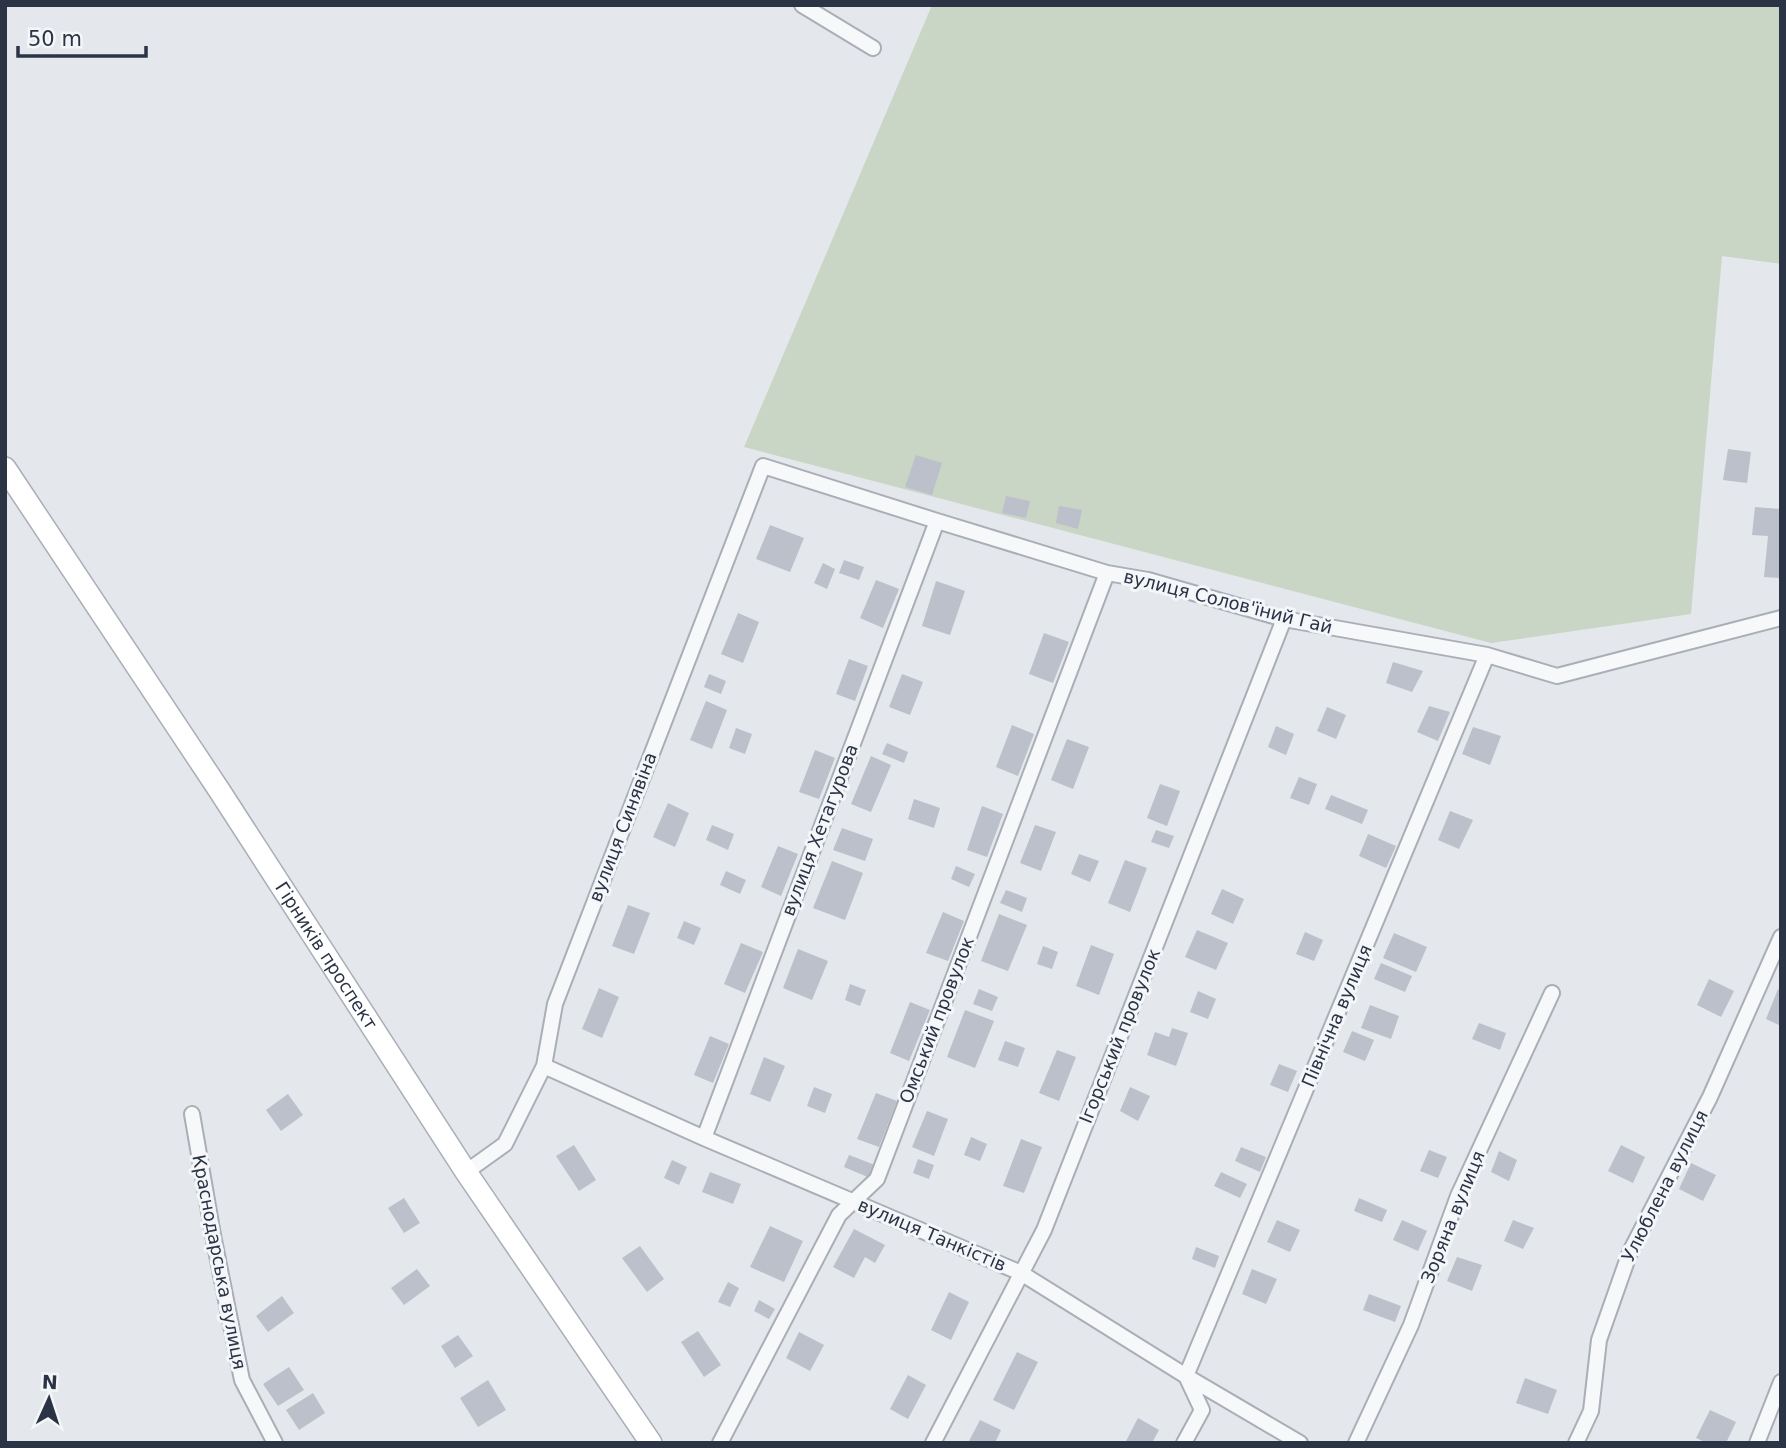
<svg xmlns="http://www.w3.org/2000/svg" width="1786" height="1448" font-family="'DejaVu Sans',sans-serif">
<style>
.green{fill:#c9d6c5}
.building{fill:#bbc0ca}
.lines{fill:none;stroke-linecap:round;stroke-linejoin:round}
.minor-casing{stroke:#a9aeb7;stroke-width:18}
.secondary-casing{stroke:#a9aeb7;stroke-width:24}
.minor{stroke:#f7f8fa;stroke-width:14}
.secondary{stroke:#fff;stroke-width:21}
.labels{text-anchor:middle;stroke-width:6;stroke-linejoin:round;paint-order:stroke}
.street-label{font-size:18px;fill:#2b3445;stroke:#f4f6f9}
</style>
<rect width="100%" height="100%" fill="#e4e7ec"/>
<path class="green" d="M932,5H1781V264L1722,256L1691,614L1491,643L744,447Z"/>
<path class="building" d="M1728,449L1751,452L1747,483L1723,480Z
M916,455L942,463L932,495L905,487Z
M1006,496L1030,501L1026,518L1002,513Z
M1059,506L1082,510L1078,529L1056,523Z
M1755,507L1781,509V578L1764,577L1768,536L1752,535Z
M770,525L804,538L790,572L756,559Z
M844,560L864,567L859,580L839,573Z
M823,563L835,569L827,589L814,583Z
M876,580L899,589L883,628L860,618Z
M936,581L965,591L950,635L922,626Z
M738,613L759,622L743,663L721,654Z
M1044,633L1069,642L1053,683L1029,674Z
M849,659L868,666L855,701L836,694Z
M1393,662L1423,671L1412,692L1386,683Z
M709,674L726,681L721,694L704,687Z
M902,674L923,682L910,715L889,707Z
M706,701L727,710L712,749L690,740Z
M1429,706L1450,712L1438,741L1417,732Z
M1327,707L1346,715L1336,739L1317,731Z
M1012,725L1034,734L1018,776L996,767Z
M1276,726L1294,734L1286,755L1268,747Z
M1473,727L1501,736L1490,765L1462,754Z
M736,728L752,734L745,754L729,748Z
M1067,739L1089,747L1073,789L1051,780Z
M887,743L908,752L904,763L882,754Z
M815,750L835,758L819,799L799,792Z
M871,756L891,765L871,812L851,804Z
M1299,777L1317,784L1309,805L1290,798Z
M1160,784L1180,791L1167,826L1147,818Z
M1331,795L1368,810L1362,824L1325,809Z
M914,799L940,808L934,828L908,819Z
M668,803L689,813L675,847L653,837Z
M982,806L1003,814L987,857L967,850Z
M1450,811L1473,820L1459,849L1438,840Z
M712,825L734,834L728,850L706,840Z
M1035,825L1056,832L1041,871L1020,863Z
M842,828L873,839L865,861L833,850Z
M1156,830L1174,836L1169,848L1151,842Z
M1368,834L1396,846L1386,868L1359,856Z
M778,846L798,854L781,896L761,887Z
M1079,854L1099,861L1090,882L1071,874Z
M1125,860L1147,868L1130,912L1108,903Z
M832,861L863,873L845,920L813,908Z
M956,866L975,874L969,887L951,879Z
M726,871L746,880L740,894L720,885Z
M1222,889L1244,899L1233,924L1211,914Z
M1006,890L1027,898L1022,912L1000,903Z
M628,905L650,913L634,954L612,946Z
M943,912L964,921L948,961L926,953Z
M999,914L1027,925L1008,971L981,961Z
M684,921L701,928L694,945L677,938Z
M1197,930L1228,943L1216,970L1185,957Z
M1305,932L1323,940L1314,961L1296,954Z
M1394,933L1427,947L1416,972L1383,958Z
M741,943L763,952L745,993L724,984Z
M1091,945L1114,954L1099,995L1076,986Z
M1043,946L1058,952L1052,969L1037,964Z
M798,949L828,961L812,1000L783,988Z
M1381,963L1412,976L1405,992L1374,979Z
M1709,979L1734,991L1721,1017L1697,1005Z
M850,984L866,990L860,1006L845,1000Z
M599,988L619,997L602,1038L582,1029Z
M979,989L998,997L992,1011L973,1004Z
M1778,989L1781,991V1026L1766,1019Z
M1198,991L1216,999L1208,1019L1190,1012Z
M910,1002L930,1010L909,1061L890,1053Z
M1370,1005L1399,1016L1391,1039L1361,1028Z
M965,1010L994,1021L975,1068L947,1057Z
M1479,1023L1506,1033L1500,1050L1472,1039Z
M1172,1028L1188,1033L1176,1066L1147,1055L1155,1032L1169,1037Z
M1352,1031L1374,1040L1365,1061L1343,1052Z
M710,1036L729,1044L713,1083L694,1075Z
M1005,1041L1025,1048L1018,1067L998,1060Z
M1057,1050L1076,1057L1059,1101L1039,1093Z
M764,1057L785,1066L770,1102L750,1094Z
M1279,1064L1297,1071L1288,1092L1270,1085Z
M814,1087L832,1094L825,1113L807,1106Z
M1130,1087L1150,1096L1138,1121L1120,1111Z
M876,1093L897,1101L879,1147L857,1139Z
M288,1094L303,1115L281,1131L266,1110Z
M927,1111L948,1119L934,1156L912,1147Z
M971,1137L987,1144L980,1161L964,1155Z
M1021,1139L1042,1147L1024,1193L1003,1186Z
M574,1145L596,1180L579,1191L556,1156Z
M1621,1145L1645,1157L1633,1183L1608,1171Z
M1241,1147L1266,1157L1260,1172L1235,1161Z
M1429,1150L1447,1157L1438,1178L1420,1171Z
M1499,1151L1517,1160L1509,1181L1491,1172Z
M849,1155L875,1165L870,1178L844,1167Z
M918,1159L934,1165L929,1179L913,1173Z
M672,1160L687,1167L679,1185L664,1178Z
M1691,1163L1716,1175L1703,1201L1679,1189Z
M710,1172L741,1184L733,1204L702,1192Z
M1221,1172L1247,1184L1240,1198L1214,1186Z
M404,1198L420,1223L404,1233L388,1208Z
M1359,1198L1387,1210L1382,1222L1354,1211Z
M1277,1220L1300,1230L1290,1252L1267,1242Z
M1402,1220L1427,1231L1418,1251L1393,1240Z
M1513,1220L1534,1228L1523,1249L1504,1241Z
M770,1226L803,1241L784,1282L750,1267Z
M854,1229L885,1245L875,1263L865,1257L854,1278L833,1267Z
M640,1246L664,1279L647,1292L622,1258Z
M1196,1247L1219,1256L1215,1268L1192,1259Z
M1457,1257L1482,1265L1472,1291L1447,1281Z
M417,1269L430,1286L404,1305L391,1288Z
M1252,1269L1277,1279L1266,1304L1242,1294Z
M728,1282L739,1288L730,1307L718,1302Z
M949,1292L969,1302L951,1340L931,1330Z
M1369,1294L1401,1306L1395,1322L1363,1310Z
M282,1296L294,1313L268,1332L256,1316Z
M759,1300L775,1309L769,1319L754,1311Z
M698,1331L721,1365L704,1377L681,1342Z
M799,1332L824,1345L810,1371L786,1358Z
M458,1335L473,1356L455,1368L441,1346Z
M1017,1352L1038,1362L1014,1410L993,1400Z
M289,1367L304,1390L278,1406L263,1384Z
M908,1375L926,1385L908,1419L890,1409Z
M1525,1378L1557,1390L1548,1414L1516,1403Z
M488,1380L506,1410L478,1427L460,1398Z
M313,1393L325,1413L299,1430L286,1410Z
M1710,1410L1736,1422L1726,1443H1707L1696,1438Z
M1138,1418L1159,1430L1152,1443H1125Z
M980,1420L1001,1430L995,1443H968Z"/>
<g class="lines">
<g class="minor-casing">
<path id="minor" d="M802,5L873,48
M544,1066L704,1138L1021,1273L1186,1376L1300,1443
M192,1114L213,1235L242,1380L275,1443
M704,1138L937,521
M466,1172L505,1144L544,1066L555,1004L763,466L937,521L1107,573L1148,580L1284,619L1487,655L1557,676L1781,618
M1186,1376L1487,655
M720,1443L839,1215L877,1179L1107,573
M933,1443L1044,1230L1284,619
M1184,1443L1202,1410L1186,1376
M1356,1443L1411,1325L1458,1196L1552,993
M1576,1443L1591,1411L1599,1340L1630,1252L1710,1097L1781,937
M1757,1443L1781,1382"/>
</g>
<g class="secondary-casing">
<g id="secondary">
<path id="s1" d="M5,468L219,790L466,1172L651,1443"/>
</g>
</g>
<use href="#minor" class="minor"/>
<use href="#secondary" class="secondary"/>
</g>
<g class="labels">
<g class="street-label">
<text transform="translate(1228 602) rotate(14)" y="6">вулиця Солов'їний Гай</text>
<text transform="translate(623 827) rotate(-69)" y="6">вулиця Синявіна</text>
<text transform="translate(820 830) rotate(-69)" y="6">вулиця Хетагурова</text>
<text dy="6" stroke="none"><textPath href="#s1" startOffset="584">Гірників проспект</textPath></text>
<text transform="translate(1337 1016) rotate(-67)" y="6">Північна вулиця</text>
<text transform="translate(937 1020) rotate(-69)" y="6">Омський провулок</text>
<text transform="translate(1120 1036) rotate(-68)" y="6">Ігорський провулок</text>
<text transform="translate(1665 1186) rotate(-63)" y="6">Улюблена вулиця</text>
<text transform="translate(1453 1217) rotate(-68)" y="6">Зоряна вулиця</text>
<text transform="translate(932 1235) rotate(23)" y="6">вулиця Танкістів</text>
<text transform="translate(219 1262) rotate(79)" y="6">Краснодарська вулиця</text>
</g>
</g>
<rect width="1786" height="1448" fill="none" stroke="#2b3445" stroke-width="14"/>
<g transform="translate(49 1399) rotate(3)" stroke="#f4f6f9" stroke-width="5" paint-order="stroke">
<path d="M0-5L12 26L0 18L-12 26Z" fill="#2b3445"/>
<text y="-10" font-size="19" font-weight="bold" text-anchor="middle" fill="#2b3445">N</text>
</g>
<path d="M18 46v10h128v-10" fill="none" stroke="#2b3445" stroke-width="3.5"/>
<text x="28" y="46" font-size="21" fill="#2b3445" stroke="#f4f6f9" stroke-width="5" paint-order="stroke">50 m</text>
</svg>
